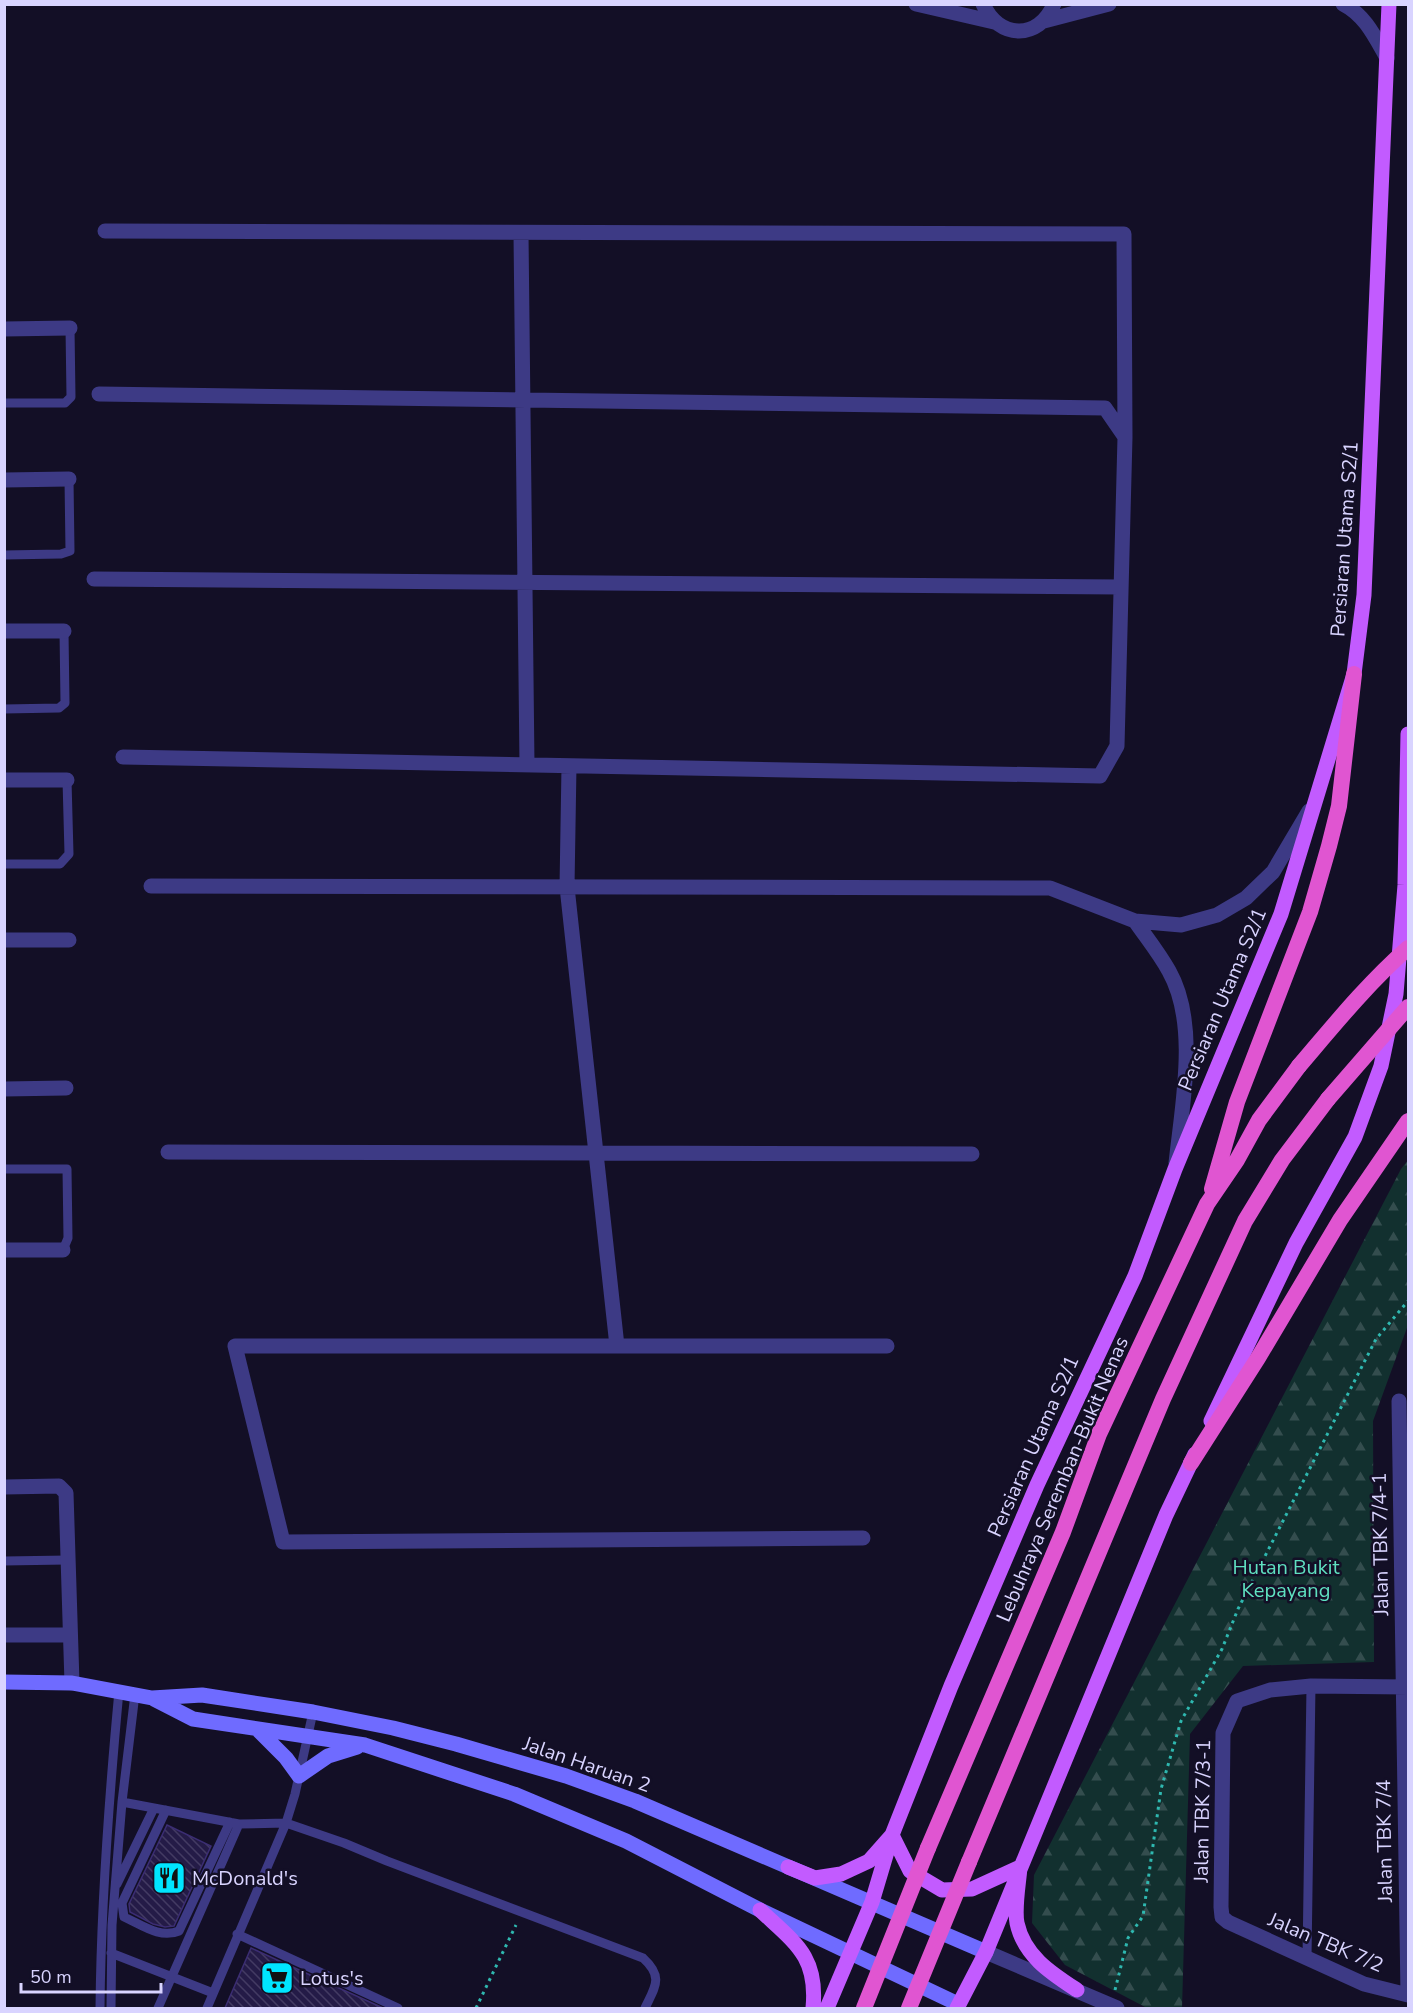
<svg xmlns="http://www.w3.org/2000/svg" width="1413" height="2013" font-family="'Nunito Sans',sans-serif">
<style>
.forest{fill:url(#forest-firs)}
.building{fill:url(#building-back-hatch);stroke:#3b2d73;stroke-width:1.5}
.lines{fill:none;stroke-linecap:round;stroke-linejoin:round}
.path{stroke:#2fb8b0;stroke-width:3;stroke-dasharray:3 4.5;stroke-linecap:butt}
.service{stroke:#3d3a85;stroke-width:9}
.minor{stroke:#3d3a85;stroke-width:15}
.tertiary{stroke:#3d3a85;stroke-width:15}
.secondary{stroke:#6f6bff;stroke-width:15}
.primary{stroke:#c25bff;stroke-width:15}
.trunk{stroke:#e055d1;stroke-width:16}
.trunk-bridge{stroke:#e055d1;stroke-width:16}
.labels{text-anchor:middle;stroke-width:5;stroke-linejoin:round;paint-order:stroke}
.street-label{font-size:20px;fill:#d9d4ff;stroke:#130f26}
.park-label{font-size:20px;fill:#5fe0c0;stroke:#130f26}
.poi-label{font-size:20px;fill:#d9d4ff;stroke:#130f26;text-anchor:start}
</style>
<defs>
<pattern id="forest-firs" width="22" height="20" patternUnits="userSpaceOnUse" patternTransform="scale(1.5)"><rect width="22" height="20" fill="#12302f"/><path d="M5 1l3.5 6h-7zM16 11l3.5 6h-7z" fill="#344d4e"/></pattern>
<pattern id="building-back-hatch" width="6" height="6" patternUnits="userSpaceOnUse" patternTransform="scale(1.5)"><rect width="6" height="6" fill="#241b47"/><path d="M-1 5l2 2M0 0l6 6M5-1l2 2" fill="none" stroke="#433b63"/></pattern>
</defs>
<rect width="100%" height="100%" fill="#130f26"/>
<path class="forest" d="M1408,1160V1325L1373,1421L1374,1662L1243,1666L1190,1734L1182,2008H1147L1065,1965L1032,1923L1034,1875L1401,1169Z"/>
<path class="building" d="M167,1825L211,1846L174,1926L165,1927L153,1924L130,1912L129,1904Z
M251,1948L286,1964L383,2008H225Z"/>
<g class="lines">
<path class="path" d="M1115,1990L1128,1938L1143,1916L1161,1789L1181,1721L1222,1649L1238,1609L1376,1339L1408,1301
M476,2008L516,1925"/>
<path class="service" d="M4,403H65L71,397L70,328
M4,555L61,554L70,551L69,479
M4,709L59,708L65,703L64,631
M4,864H60L69,854L67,780
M4,1169H67L68,1238L63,1250
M4,1561L67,1560
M122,1802L239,1824L286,1823L344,1843L387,1861L643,1958C664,1977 655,1987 645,2008
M166,1810L122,1903L124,1917C142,1925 160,1939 179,1931L230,1822
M117,1884L154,1808
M237,1934L398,2008
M111,1953L213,1993
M1307,1958L1311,1686
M100,2008C101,1902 109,1797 119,1691
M111,2008L112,1925L122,1802L135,1694
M158,2008L239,1824
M207,2008L286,1823L295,1794L313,1712"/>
<path class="minor" d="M105,231L1124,234L1125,437
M521,234L527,765
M4,329L70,328
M99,394L1105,408L1125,437L1117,746L1100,776L123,757
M4,480L69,479
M94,579L1121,587
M4,631H64
M569,766L567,887L617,1346
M4,780H67
M151,886L1050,888L1135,921L1181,925L1217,915L1246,898L1273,872L1309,811
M1135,921C1146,937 1159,953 1169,971C1199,1024 1182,1105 1176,1163
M4,940H69
M4,1089L66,1088
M168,1152L972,1154
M4,1250H63
M1399,1401L1408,1995
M4,1487L59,1486L66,1493L72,1683
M863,1538L283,1542L235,1346H887
M4,1635H70
M1408,1687L1311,1686L1270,1690L1237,1701L1223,1733L1221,1907L1222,1917L1228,1922L1364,1984L1408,1995"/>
<path class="tertiary" d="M916,4L994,22
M983,4C998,39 1039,41 1054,4
M1343,4C1365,15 1375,37 1387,58
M1044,21L1109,4
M986,1952L1117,2008"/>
<path class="secondary" d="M4,1682L72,1683L152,1698L202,1695L313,1712L393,1728L456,1744L566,1776L635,1801L986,1952
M154,1699L193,1719L365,1745L514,1794L626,1841L760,1910L958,2004
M257,1729L286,1758L299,1776L328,1756L357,1747"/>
<path class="primary" d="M1211,1421L1296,1243L1355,1137L1381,1066L1396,994L1405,885L1408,734
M788,1867L815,1878L841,1874L869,1861L892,1835L910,1871L942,1890L972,1889L1020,1867C1019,1882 1014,1908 1017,1923C1024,1956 1051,1973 1077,1990
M760,1910C795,1943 818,1956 813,2008
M827,2008L872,1902L892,1835L951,1686L1037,1485L1135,1276L1175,1169L1281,914L1354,674L1364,595L1389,4
M957,2008L986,1952L1166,1515L1195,1454"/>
<path class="trunk" d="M1212,1189L1237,1102L1310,912L1329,846L1339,806L1354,674
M1191,1463L1258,1358L1340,1220L1408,1121
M928,1848L1063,1532L1099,1434L1207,1204L1237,1160L1259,1120L1299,1066
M969,1862L1163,1399L1245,1221L1282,1160L1328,1099"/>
<path class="trunk-bridge" d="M1299,1066C1334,1025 1368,983 1408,948
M1328,1099L1408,1007
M864,2008L928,1848
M909,2008L969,1862"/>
</g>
<defs>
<g id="restaurant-square" transform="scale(1.725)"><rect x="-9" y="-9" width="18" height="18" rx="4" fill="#00e5ff" stroke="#130f26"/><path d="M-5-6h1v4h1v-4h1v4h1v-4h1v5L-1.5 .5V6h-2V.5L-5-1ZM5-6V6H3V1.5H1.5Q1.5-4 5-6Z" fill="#111"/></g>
<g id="supermarket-square" transform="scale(1.725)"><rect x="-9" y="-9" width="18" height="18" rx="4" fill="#00e5ff" stroke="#130f26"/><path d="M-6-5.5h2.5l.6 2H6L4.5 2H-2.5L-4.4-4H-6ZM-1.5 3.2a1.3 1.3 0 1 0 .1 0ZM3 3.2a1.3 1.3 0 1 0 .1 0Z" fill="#111"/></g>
</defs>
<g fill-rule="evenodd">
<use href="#restaurant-square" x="169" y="1878"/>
<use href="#supermarket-square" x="277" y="1978"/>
</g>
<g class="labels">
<g class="street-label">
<text transform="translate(1344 539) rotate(-86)" y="7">Persiaran Utama S2/1</text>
<text transform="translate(1222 999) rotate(-67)" y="7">Persiaran Utama S2/1</text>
<text transform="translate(1033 1446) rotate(-66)" y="7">Persiaran Utama S2/1</text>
<text transform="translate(1062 1479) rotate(-67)" y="7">Lebuhraya Seremban-Bukit Nenas</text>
<text transform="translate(1380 1544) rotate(-91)" y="7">Jalan TBK 7/4-1</text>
<text transform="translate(587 1764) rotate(19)" y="7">Jalan Haruan 2</text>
<text transform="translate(1202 1811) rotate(-89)" y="7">Jalan TBK 7/3-1</text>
<text transform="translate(1384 1841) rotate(-91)" y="7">Jalan TBK 7/4</text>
<text transform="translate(1326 1942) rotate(23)" y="7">Jalan TBK 7/2</text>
</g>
<g class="park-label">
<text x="1286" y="1574">Hutan Bukit<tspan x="1286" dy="23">Kepayang</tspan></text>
</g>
<g class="poi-label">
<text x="192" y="1885">McDonald's</text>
<text x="300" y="1985">Lotus's</text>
</g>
</g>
<rect width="1413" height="2013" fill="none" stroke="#d9d4ff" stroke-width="12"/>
<path d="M21 1983v9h140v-9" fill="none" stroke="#d9d4ff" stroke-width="3"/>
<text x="30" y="1983" font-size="18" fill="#d9d4ff" stroke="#130f26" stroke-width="4.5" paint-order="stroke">50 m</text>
</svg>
